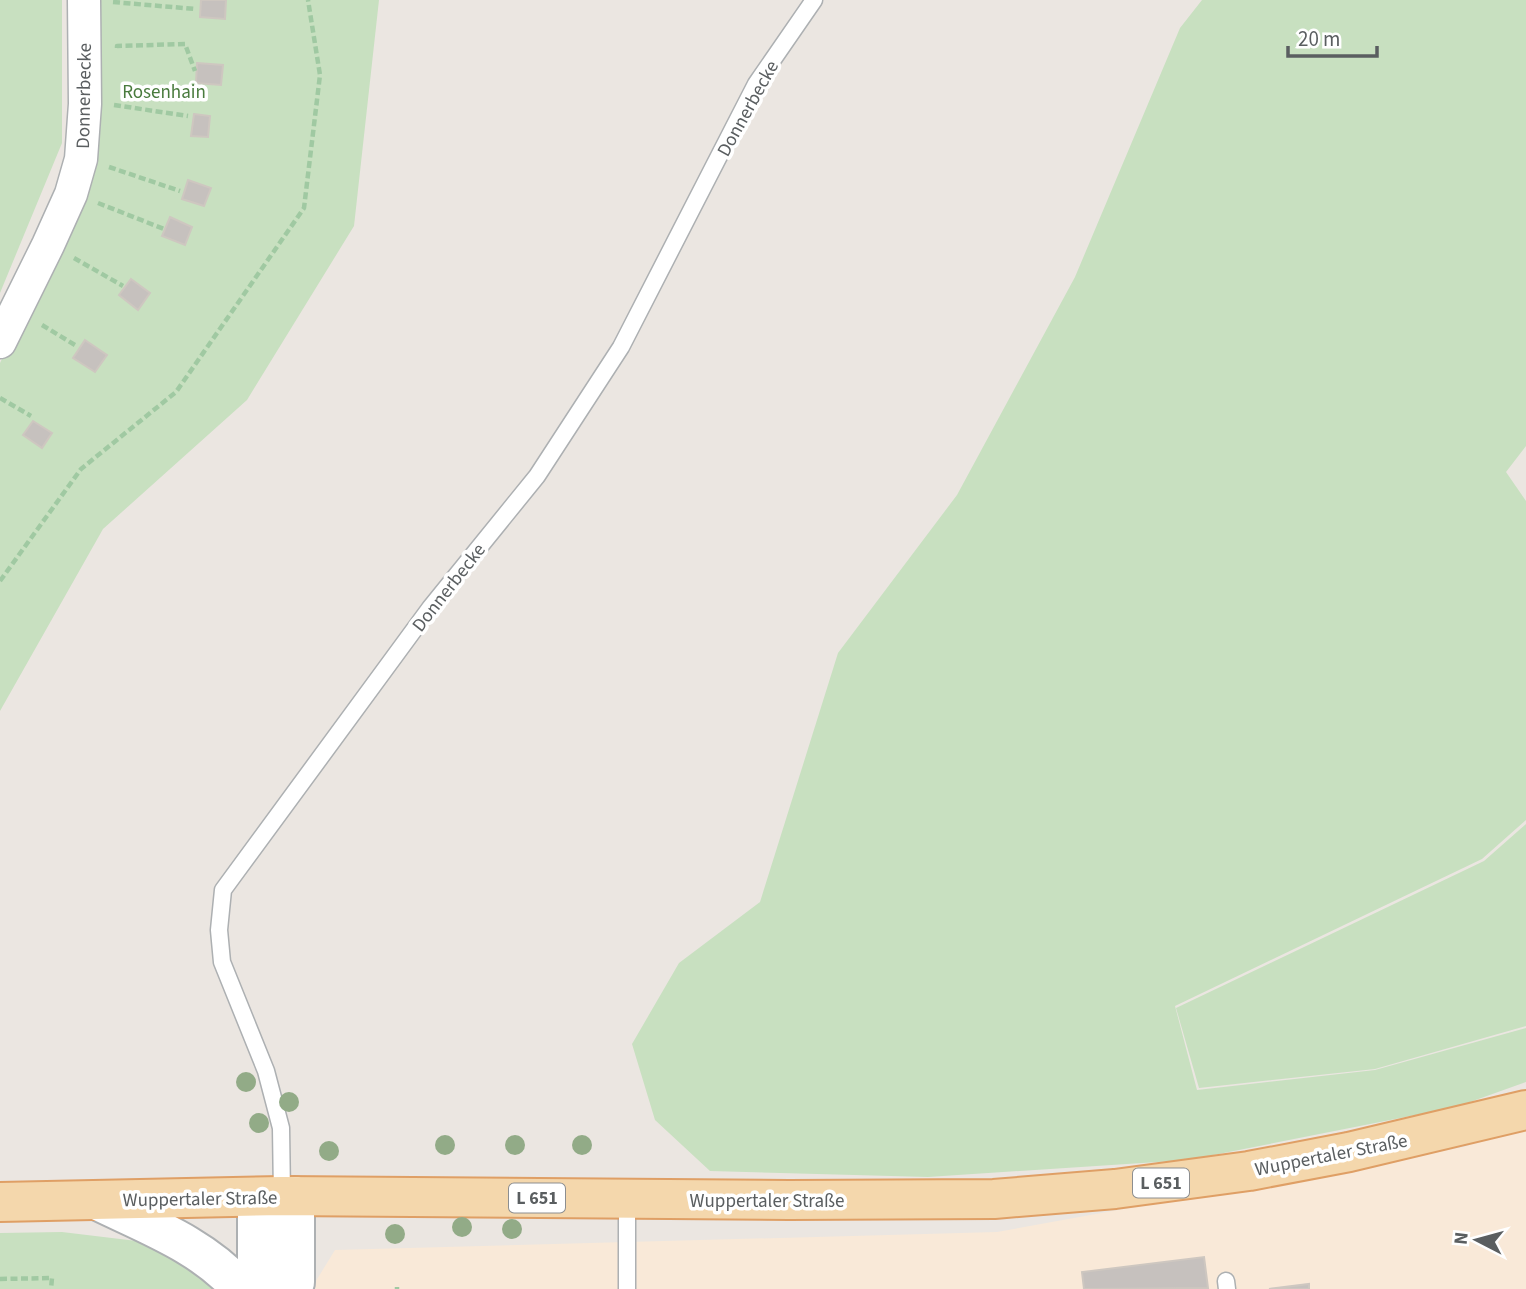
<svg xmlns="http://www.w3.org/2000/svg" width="1526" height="1289" font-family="'Source Sans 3',sans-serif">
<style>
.commercial{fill:#f9e9d8}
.green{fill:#c8e0c0}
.building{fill:#c6c1be;stroke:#cec7c0;stroke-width:2}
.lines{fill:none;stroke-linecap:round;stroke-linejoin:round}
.service-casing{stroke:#adb0b2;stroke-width:19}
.minor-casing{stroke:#adb0b2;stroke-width:35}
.tertiary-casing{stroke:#adb0b2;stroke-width:42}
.primary-casing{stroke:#df9f65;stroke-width:42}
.path{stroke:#a0c9a2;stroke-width:4.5;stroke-dasharray:7 3.5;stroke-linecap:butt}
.service{stroke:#fff;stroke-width:16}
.minor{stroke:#fff;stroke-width:32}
.tertiary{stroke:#fff;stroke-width:38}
.primary{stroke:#f4d7ac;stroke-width:38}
.tree{fill:#92ab87}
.labels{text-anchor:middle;stroke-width:7;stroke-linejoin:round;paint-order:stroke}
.shield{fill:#fff;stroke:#8c8e90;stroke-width:2}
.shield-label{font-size:18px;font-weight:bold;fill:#5a5e60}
.park-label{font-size:19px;fill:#497b3d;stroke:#fff}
.street-label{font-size:19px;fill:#5a5e60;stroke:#fff}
</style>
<rect width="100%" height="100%" fill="#ebe6e1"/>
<path class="commercial" d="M1526,1125V1289H311L335,1250L997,1232L1464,1147Z"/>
<path class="green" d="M0,0H62V143L0,293Z
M95,0H379L354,226L247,400L103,529L0,711V363L94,167Z
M1202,0H1526V446L1506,472L1526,501V820L1482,859L1175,1006L1197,1090L1375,1070L1526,1028V1082L1456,1107L1188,1160L928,1177L710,1171L655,1120L632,1044L679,963L760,902L838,653L957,495L1075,277L1180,28Z
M1526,824V1026L1375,1069L1199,1088L1176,1008L1484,861Z
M62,1232L145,1242L211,1282L214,1289H0V1233Z"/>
<path class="building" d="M201,0H226L225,19L200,17Z
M197,63L223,65L221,85L196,83Z
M194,114L210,116L208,137L191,136Z
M188,180L211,188L204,206L182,199Z
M170,217L192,227L185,245L162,236Z
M131,279L150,293L138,310L119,295Z
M85,340L107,355L95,372L73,358Z
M33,421L52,433L42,448L23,435Z
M1204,1257L1208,1288L1084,1289L1082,1272Z
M1309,1284V1289H1269Z"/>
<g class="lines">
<g class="service-casing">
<path id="service" d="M282,1195L281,1128L266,1071L222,962L219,930L223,890L430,608L537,476L621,347L756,84L814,0
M627,1199V1289
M1226,1281L1227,1289"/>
</g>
<g class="minor-casing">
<path id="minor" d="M0,342L48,245L71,194L81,159L85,104L84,0"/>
</g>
<g class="tertiary-casing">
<path id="tertiary" d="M257,1197V1275L265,1289
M96,1200C147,1225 203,1245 241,1289
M287,1289L295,1282V1196"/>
</g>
<g class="primary-casing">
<path id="primary" d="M0,1202L282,1196L789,1200L994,1199L1115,1189L1249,1171L1349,1152L1526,1110"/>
</g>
<path class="path" d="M113,2L195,9
M117,48V46L185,44L195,71
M114,105L188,116
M109,167L180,191
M98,203L164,229
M74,258L123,286
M42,325L75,345
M0,398L31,416
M0,581L81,469L176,392L304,208L320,75L308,0
M0,1279L52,1278L51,1289
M397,1287V1289"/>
<use href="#service" class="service"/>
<use href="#minor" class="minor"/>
<use href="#tertiary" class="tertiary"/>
<use href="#primary" class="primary"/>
</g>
<g class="tree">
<circle cx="246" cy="1082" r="10"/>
<circle cx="289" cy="1102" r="10"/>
<circle cx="259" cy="1123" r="10"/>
<circle cx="445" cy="1145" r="10"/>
<circle cx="515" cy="1145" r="10"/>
<circle cx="582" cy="1145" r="10"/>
<circle cx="329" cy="1151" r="10"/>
<circle cx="462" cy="1227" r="10"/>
<circle cx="512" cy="1229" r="10"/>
<circle cx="395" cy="1234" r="10"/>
</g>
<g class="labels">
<g class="shield">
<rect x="1133" y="1168.5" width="56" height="29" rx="5"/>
<rect x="509" y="1183.5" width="56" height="29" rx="5"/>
</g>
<g class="shield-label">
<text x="1161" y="1189">L 651</text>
<text x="537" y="1204">L 651</text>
</g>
<g class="park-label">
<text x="164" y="98">Rosenhain</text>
</g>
<g class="street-label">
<text transform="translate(83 96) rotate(-89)" y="7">Donnerbecke</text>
<text transform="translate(747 108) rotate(-61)" y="7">Donnerbecke</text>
<text transform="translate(448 587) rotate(-52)" y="7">Donnerbecke</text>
<text transform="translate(1331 1154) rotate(-11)" y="7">Wuppertaler Straße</text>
<text transform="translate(200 1198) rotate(-1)" y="7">Wuppertaler Straße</text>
<text x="767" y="1207">Wuppertaler Straße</text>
</g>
</g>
<g transform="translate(1477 1240) rotate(276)" stroke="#ffffff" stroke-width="5" paint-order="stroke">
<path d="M0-5L12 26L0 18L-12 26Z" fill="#5a5e60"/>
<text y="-10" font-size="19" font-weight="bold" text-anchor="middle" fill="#5a5e60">N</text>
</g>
<path d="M1288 46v10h89v-10" fill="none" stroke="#5a5e60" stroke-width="3.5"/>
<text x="1298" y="46" font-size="21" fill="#5a5e60" stroke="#ffffff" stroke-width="5" paint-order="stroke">20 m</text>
</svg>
